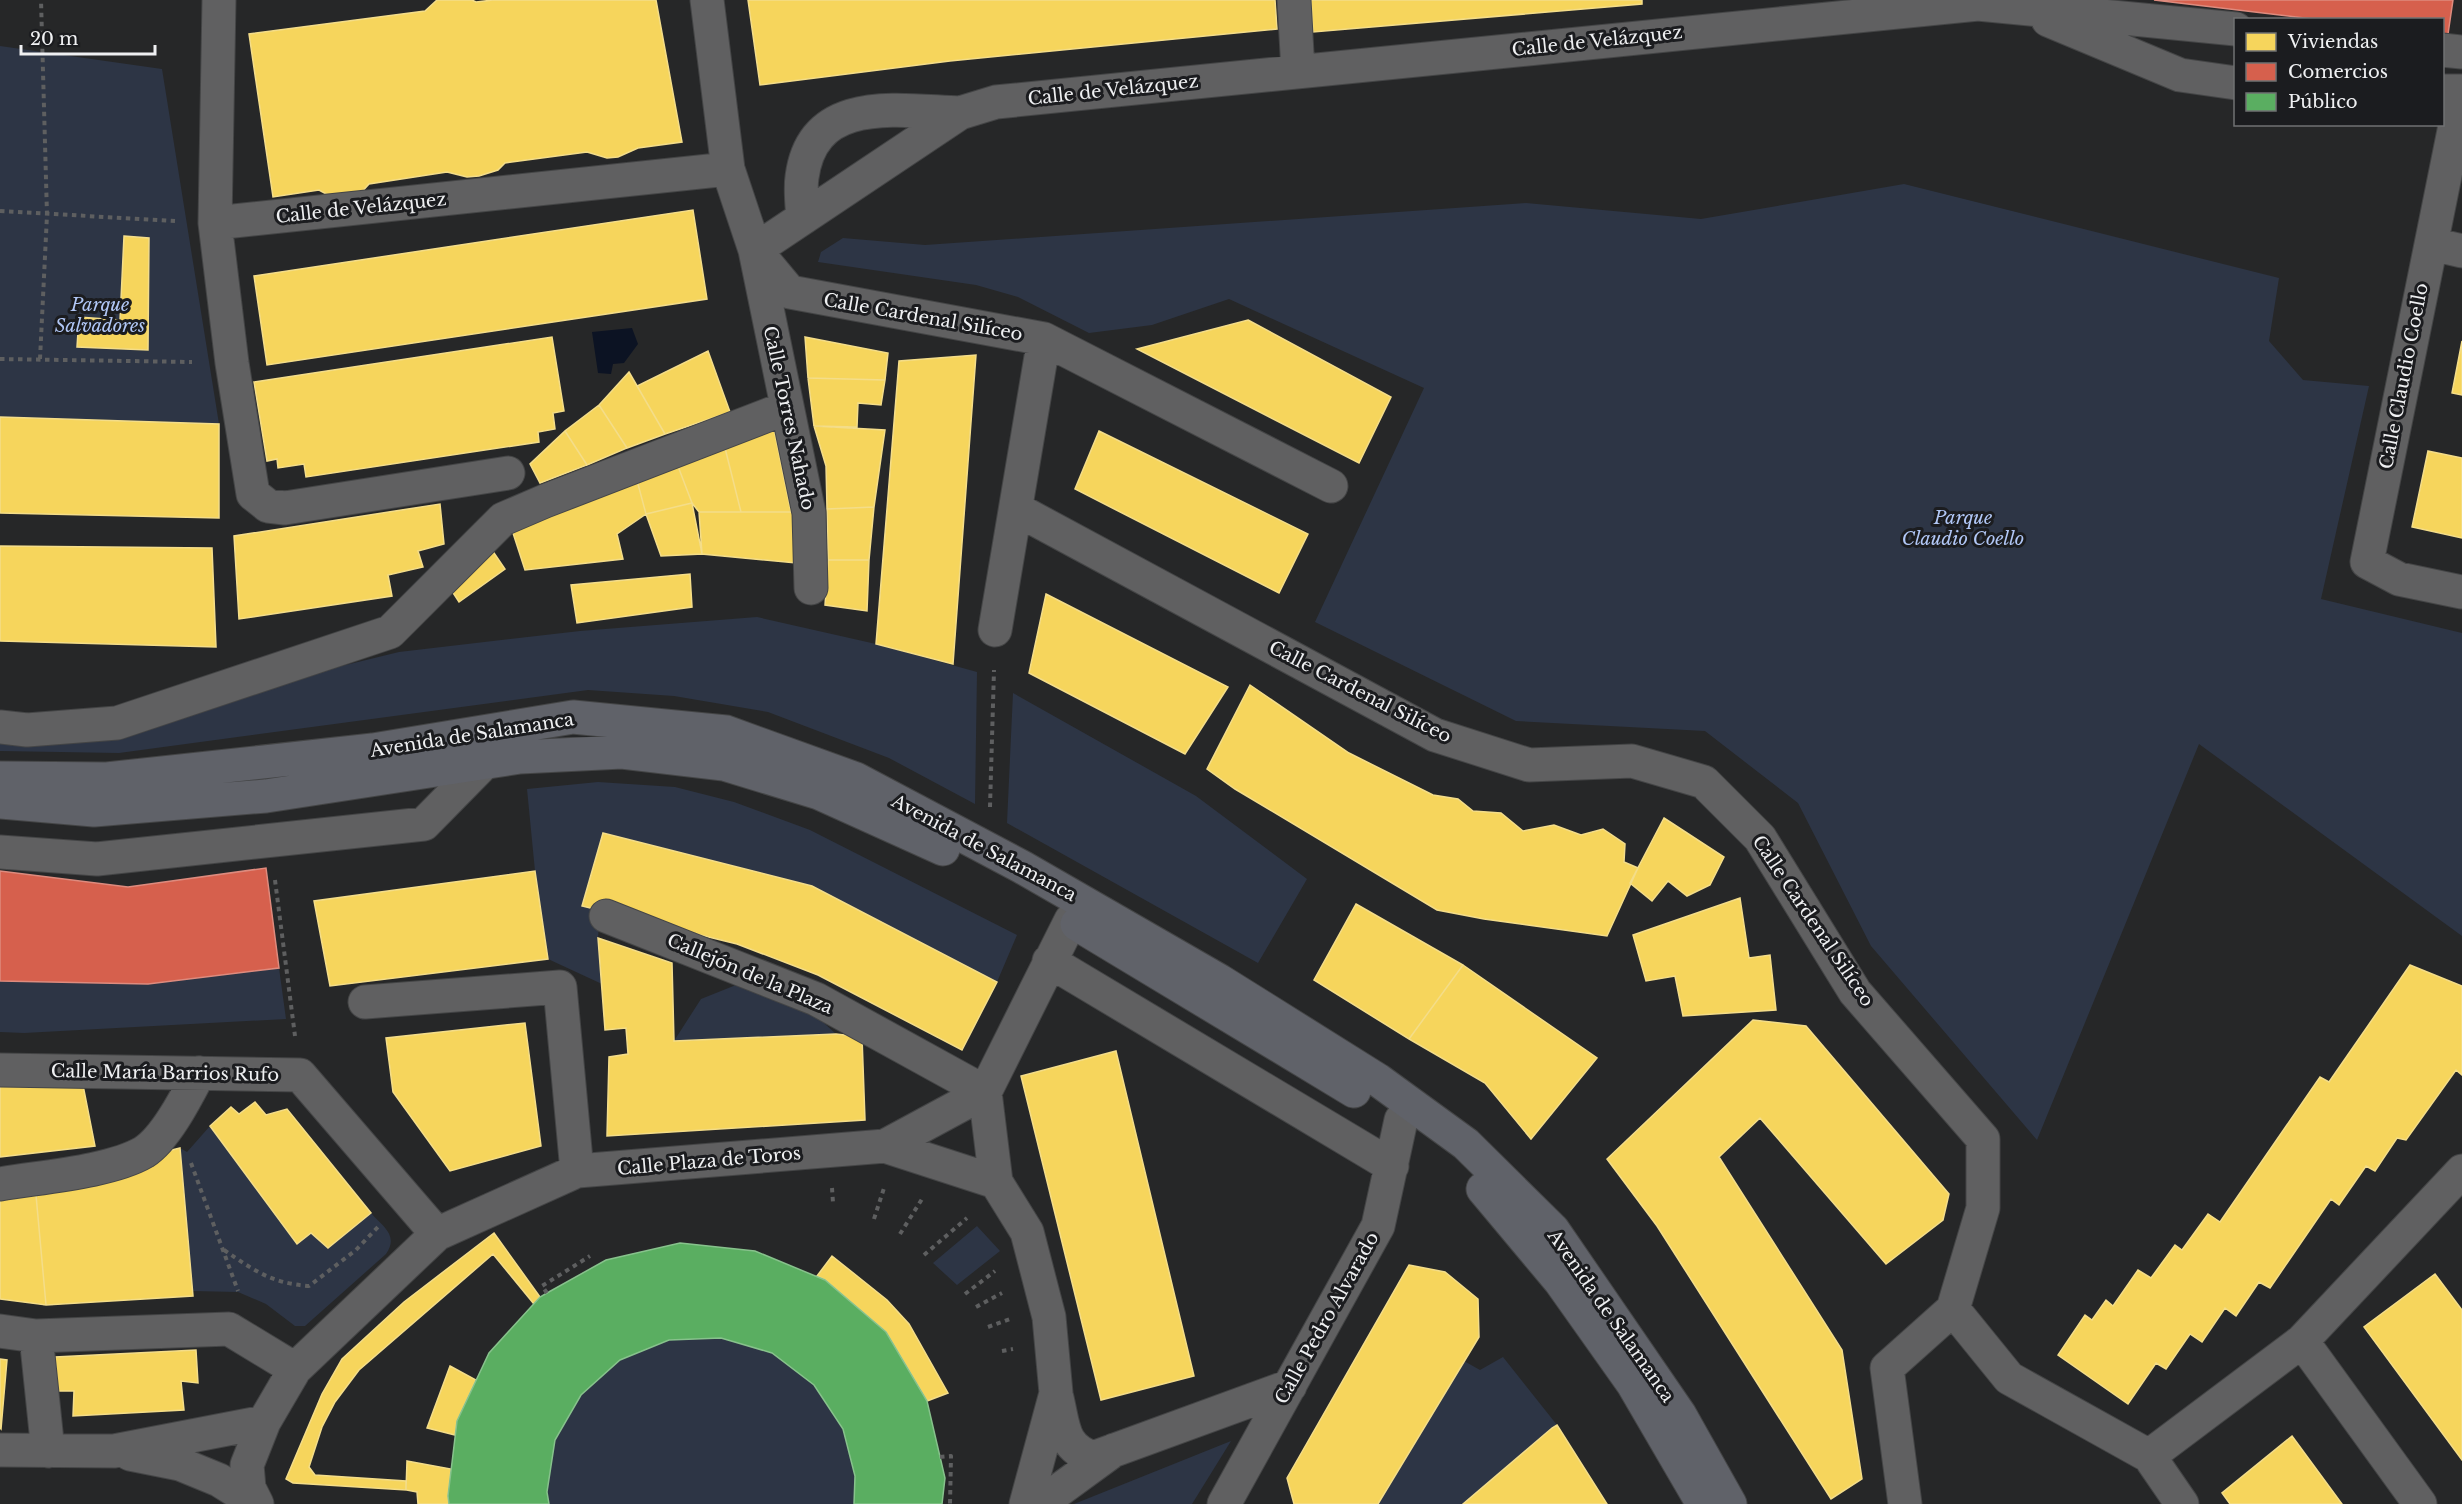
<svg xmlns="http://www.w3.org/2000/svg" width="2462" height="1504" font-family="'Libre Baskerville',serif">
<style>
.green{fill:#2d3545}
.water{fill:#0c1323}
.homes{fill:#f6d55c;stroke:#f4dd89;stroke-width:1.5}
.shops{fill:#d6604d;stroke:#de8b7e;stroke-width:1.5}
.public{fill:#5aae61;stroke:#87c28c;stroke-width:1.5}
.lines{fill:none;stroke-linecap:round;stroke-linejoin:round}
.minor-casing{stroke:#444546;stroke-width:35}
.major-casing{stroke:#444546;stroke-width:35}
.path{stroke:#5e5f60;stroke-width:4;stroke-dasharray:4.5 4.5;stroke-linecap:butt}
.minor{stroke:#606061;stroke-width:33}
.major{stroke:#606269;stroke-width:33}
.labels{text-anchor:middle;stroke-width:6;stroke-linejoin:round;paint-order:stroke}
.street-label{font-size:18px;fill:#eff0f2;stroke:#1b1c1f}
.park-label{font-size:18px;font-style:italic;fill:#b1c7f6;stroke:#1b1c1f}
</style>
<rect width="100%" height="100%" fill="#262728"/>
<path class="green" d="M0,46L162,69L219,424L0,417Z
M1904,184L2279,278L2269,341L2303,380L2369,386L2321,599L2462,633V936L2199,744L2037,1140L1871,946L1798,803L1705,731L1516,721L1315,622L1424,388L1229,299L1152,325L1089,333L1018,297L976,285L818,262L821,252L843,238L925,245L1526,203L1701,219Z
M757,617L876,644L977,672L975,804L889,758L768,712L674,696L588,690L119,753L0,751V736L280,681L399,652L580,631Z
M1013,693L1196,796L1307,879L1258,963L1007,823Z
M598,782L675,787L734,802L810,830L1017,935L997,982L812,886L603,833L583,906L600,911L598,938L602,984L548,959L535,871L527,789Z
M279,968L286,1019L24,1033L0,1032V981L148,984Z
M741,983L813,1013L836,1034L674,1041L701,999Z
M210,1126L297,1244L311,1233L329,1248L371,1213C383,1227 399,1235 386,1254L305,1326H295L266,1304L238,1292L192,1291L180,1148L187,1152Z
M977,1226L1000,1251L957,1285L933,1263Z
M680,1243L755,1251L825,1280L927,1401L945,1478L942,1504H449L448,1496L457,1421L489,1353L547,1293L606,1260Z
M1503,1357L1557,1425L1463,1504H1378L1464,1361L1480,1370Z
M1231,1441L1192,1504H1074Z"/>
<path class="water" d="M632,328L638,344L624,363L613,364L611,374L598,373L592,332Z"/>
<path class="homes" d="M437,0H472L476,2L493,0H656L682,142L638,148L618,157L607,158L587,152L505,163L498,170L479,176L467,177L447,172L369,184L359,195H328L319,190L273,197L249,34L425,11Z
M748,0H1275L1277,29L950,61L760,85Z
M1311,0H1642V4L1313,32Z
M693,210L707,299L267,365L254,276Z
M124,236L149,238L148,350L77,347L79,317L120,320Z
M1248,320L1391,397L1359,463L1137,349Z
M552,337L564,411L553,413L555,429L538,432L539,442L306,477L304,464L278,468L277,459L267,461L254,382Z
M805,337L888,353L885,380L808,378Z
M2462,341V395L2452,393Z
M708,351L730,412L665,434L637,386Z
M976,355L953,664L876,644L899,361Z
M629,372L665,434L627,448L599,405Z
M808,378L885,380L881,405L858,403L857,427L814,426Z
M599,405L627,448L587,465L565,431Z
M0,417L219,424V518L0,513Z
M814,426L885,430L874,507L827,509L826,466Z
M774,429L791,512H741L724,444Z
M565,431L587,465L540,483L530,464Z
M1099,431L1308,534L1279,593L1075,489Z
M724,444L741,512H699L692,503L676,461Z
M2428,451L2462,458V538L2412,527Z
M676,461L692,503L646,514L635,473Z
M635,473L646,514L617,534L623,559L525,570L511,527Z
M692,503L702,554L661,556L646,514Z
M440,504L444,544L418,551L423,567L388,575L392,596L239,619L234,536Z
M874,507L869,560H828L827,509Z
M699,512H800L796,563L702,554Z
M0,546L212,548L216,647L0,641Z
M492,550L505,569L459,602L446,582Z
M828,560H869L867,611L825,605Z
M690,574L692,607L577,623L571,585Z
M1046,594L1228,687L1185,754L1029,673Z
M1250,685L1349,753L1433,795L1458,799L1473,811L1501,813L1523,831L1554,825L1581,835L1603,829L1625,844L1624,862L1638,868L1607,936L1484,919L1437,910L1235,789L1207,769Z
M1664,818L1724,857L1710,885L1687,896L1668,881L1652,901L1630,883Z
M603,833L812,886L997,982L962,1050L818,975L737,944L582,906Z
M535,871L548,959L330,986L314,901Z
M1740,898L1749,958L1770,955L1776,1010L1683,1016L1675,976L1646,981L1633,935Z
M1356,904L1463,965L1409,1039L1314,980Z
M598,938L672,963L674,1041L836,1034L862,1037L865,1120L607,1136L609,1057L628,1054L626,1028L605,1030Z
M1463,965L1597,1058L1531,1139L1485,1083L1409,1039Z
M2410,965L2462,986V1075L2456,1070L2406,1140L2397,1138L2375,1171L2366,1166L2339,1205L2331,1199L2270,1288L2259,1282L2236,1316L2225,1308L2202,1342L2190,1334L2166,1369L2156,1363L2128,1404L2058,1355L2085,1315L2092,1320L2106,1300L2113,1306L2138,1270L2151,1278L2175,1245L2182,1250L2208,1214L2220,1222L2320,1077L2329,1082Z
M1753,1020L1806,1026L1949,1194L1943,1220L1886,1264L1760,1118L1719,1157L1842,1350L1862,1479L1831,1499L1657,1226L1607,1159Z
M525,1023L541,1146L450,1171L393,1092L386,1038Z
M1116,1051L1194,1376L1101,1400L1021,1076Z
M81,1075L95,1146L0,1157V1083Z
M255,1102L266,1115L287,1109L371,1213L328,1248L311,1233L297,1244L210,1126L231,1107L239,1114Z
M180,1148L193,1296L46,1305L35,1184Z
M35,1184L46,1305L0,1299V1192Z
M494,1233L540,1297L534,1304L493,1254L359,1370L335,1402L322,1427L309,1467L315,1475L406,1481V1490L293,1483L286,1479L322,1394L342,1359L404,1302Z
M832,1256L887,1300L909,1324L948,1393L927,1401L886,1332L825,1280L817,1276Z
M1409,1265L1445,1272L1478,1299L1479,1337L1378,1504H1294L1287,1478Z
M2435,1274L2462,1310V1460L2364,1327Z
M196,1350L198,1383L181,1381L184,1410L73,1416L74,1391H58L55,1357Z
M0,1359L7,1360L1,1429L0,1428Z
M450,1366L476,1380L457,1421L455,1435L427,1428Z
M1557,1425L1607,1504H1463L1552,1428Z
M2292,1436L2342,1504H2230L2222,1493Z
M407,1461L451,1469L448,1496L449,1504H418L417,1492L406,1490Z"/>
<path class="shops" d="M2154,0H2453L2448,34H2442V20H2321Z
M266,868L279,968L148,984L0,981V871L128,887Z"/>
<path class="public" d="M680,1243L755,1251L825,1280L886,1332L927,1401L945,1478L942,1504H854L855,1476L843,1429L814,1385L772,1353L721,1338L669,1340L620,1360L581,1395L555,1440L547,1492L549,1504H449L448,1496L457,1421L489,1353L540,1297L547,1293L606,1260Z"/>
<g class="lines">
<g class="minor-casing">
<path id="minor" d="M219,0L215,223L728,169
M707,0L728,169L755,250L790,292L1044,339L1331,486
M1294,0L1298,71
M2048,20L2180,75L2236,83
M2442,50L2462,52
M2442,91H2462L2367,562L2399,579L2462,592
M803,218C802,205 800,190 802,177C813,94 899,111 960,113
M215,223L232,363L253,494L268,506L285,508L508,473
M2432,244L2462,251
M1016,509L1435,735L1529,765L1632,761L1704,782L1760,838L1855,992L1983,1139V1208L1953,1309L1887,1368L1905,1504
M811,588L809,513L755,250L960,113L996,102L1978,4L2236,29
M995,630L1044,339
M0,727L27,730L117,723L390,632L503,519L545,501L786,408
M0,852L97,859L424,824L484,763
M606,916L816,999L985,1092
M1049,961L1392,1166
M365,1002L560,987L577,1171
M0,1070L300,1075L437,1234
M885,1146L985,1092
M996,1182L985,1092L1071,920
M0,1184C40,1177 110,1172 144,1152C166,1138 187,1096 199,1073
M1953,1309L2009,1378L2149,1456L2302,1341L2462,1171
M0,1331L36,1336L229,1329L295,1369
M36,1336L48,1451
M2302,1341L2420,1504
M1057,1398C1064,1427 1062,1447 1093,1458L1290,1386
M0,1450L114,1451L264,1422
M130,1454L180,1464L219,1480L257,1504
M2149,1456L2182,1504
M257,1504L249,1488L247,1465L264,1422L295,1369L437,1234L577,1171L885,1146L996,1182L1027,1232L1049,1317L1056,1393L1026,1504
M1040,1504L1114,1450
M1224,1504L1378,1226L1401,1120"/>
</g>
<g class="major-casing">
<path id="major" d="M0,778L107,779L373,750L573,717L726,732L856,779L1022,867L1220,981L1378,1080L1466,1144L1553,1230L1680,1415L1730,1504
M0,802L94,810L266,796L520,757L622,752L724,764L819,793L943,849
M1077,924L1354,1091
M1483,1189L1560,1281L1633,1384L1703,1504"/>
</g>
<path class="path" d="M0,211L175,221
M0,359L192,362
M40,359L47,215L41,0
M990,807L994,670
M275,880L295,1036
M191,1163L238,1291
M832,1188L833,1203
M874,1219L884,1188
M900,1234L922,1199
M224,1250C255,1271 271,1283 309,1286L356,1250L378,1227
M924,1255L967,1218
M547,1293L542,1286L590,1256
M965,1294L995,1271
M976,1307L1002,1293
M988,1327L1010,1319
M1002,1351L1013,1349
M940,1457L951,1456L950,1504"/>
<use href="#minor" class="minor"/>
<use href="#major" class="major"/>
</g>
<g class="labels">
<g class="street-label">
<text transform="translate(1597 41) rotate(-6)" y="6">Calle de Velázquez</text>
<text transform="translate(1113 90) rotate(-6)" y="6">Calle de Velázquez</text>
<text transform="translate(361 208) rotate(-6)" y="6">Calle de Velázquez</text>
<text transform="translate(923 317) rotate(10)" y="6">Calle Cardenal Silíceo</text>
<text transform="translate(2404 376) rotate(-79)" y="6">Calle Claudio Coello</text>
<text transform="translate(789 418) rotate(78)" y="6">Calle Torres Nahado</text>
<text transform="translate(1360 692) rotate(27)" y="6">Calle Cardenal Silíceo</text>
<text transform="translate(472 735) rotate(-9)" y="6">Avenida de Salamanca</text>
<text transform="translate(984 848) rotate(28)" y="6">Avenida de Salamanca</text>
<text transform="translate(1813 921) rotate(56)" y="6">Calle Cardenal Silíceo</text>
<text transform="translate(750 974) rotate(23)" y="6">Callejón de la Plaza</text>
<text transform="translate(165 1073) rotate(1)" y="6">Calle María Barrios Rufo</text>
<text transform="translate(709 1161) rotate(-5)" y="6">Calle Plaza de Toros</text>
<text transform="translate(1611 1316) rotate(55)" y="6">Avenida de Salamanca</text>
<text transform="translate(1327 1318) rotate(-61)" y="6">Calle Pedro Alvarado</text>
</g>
<g class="park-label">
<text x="100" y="311">Parque<tspan x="100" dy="21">Salvadores</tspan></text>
<text x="1963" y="524">Parque<tspan x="1963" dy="21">Claudio Coello</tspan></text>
</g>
</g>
<rect x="2234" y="18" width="210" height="108" fill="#1b1c1f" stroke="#707173" stroke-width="1.5"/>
<rect x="2246" y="33" width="30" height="18" fill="#f6d55c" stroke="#707173" stroke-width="1.5"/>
<text x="2288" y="48" font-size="18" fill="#eff0f2">Viviendas</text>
<rect x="2246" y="63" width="30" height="18" fill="#d6604d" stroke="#707173" stroke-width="1.5"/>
<text x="2288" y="78" font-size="18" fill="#eff0f2">Comercios</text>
<rect x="2246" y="93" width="30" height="18" fill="#5aae61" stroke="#707173" stroke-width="1.5"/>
<text x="2288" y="108" font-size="18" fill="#eff0f2">Público</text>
<path d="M21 45v9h134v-9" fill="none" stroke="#eff0f2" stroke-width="3"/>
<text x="30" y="45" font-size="18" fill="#eff0f2" stroke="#1b1c1f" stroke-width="4.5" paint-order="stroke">20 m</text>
</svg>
